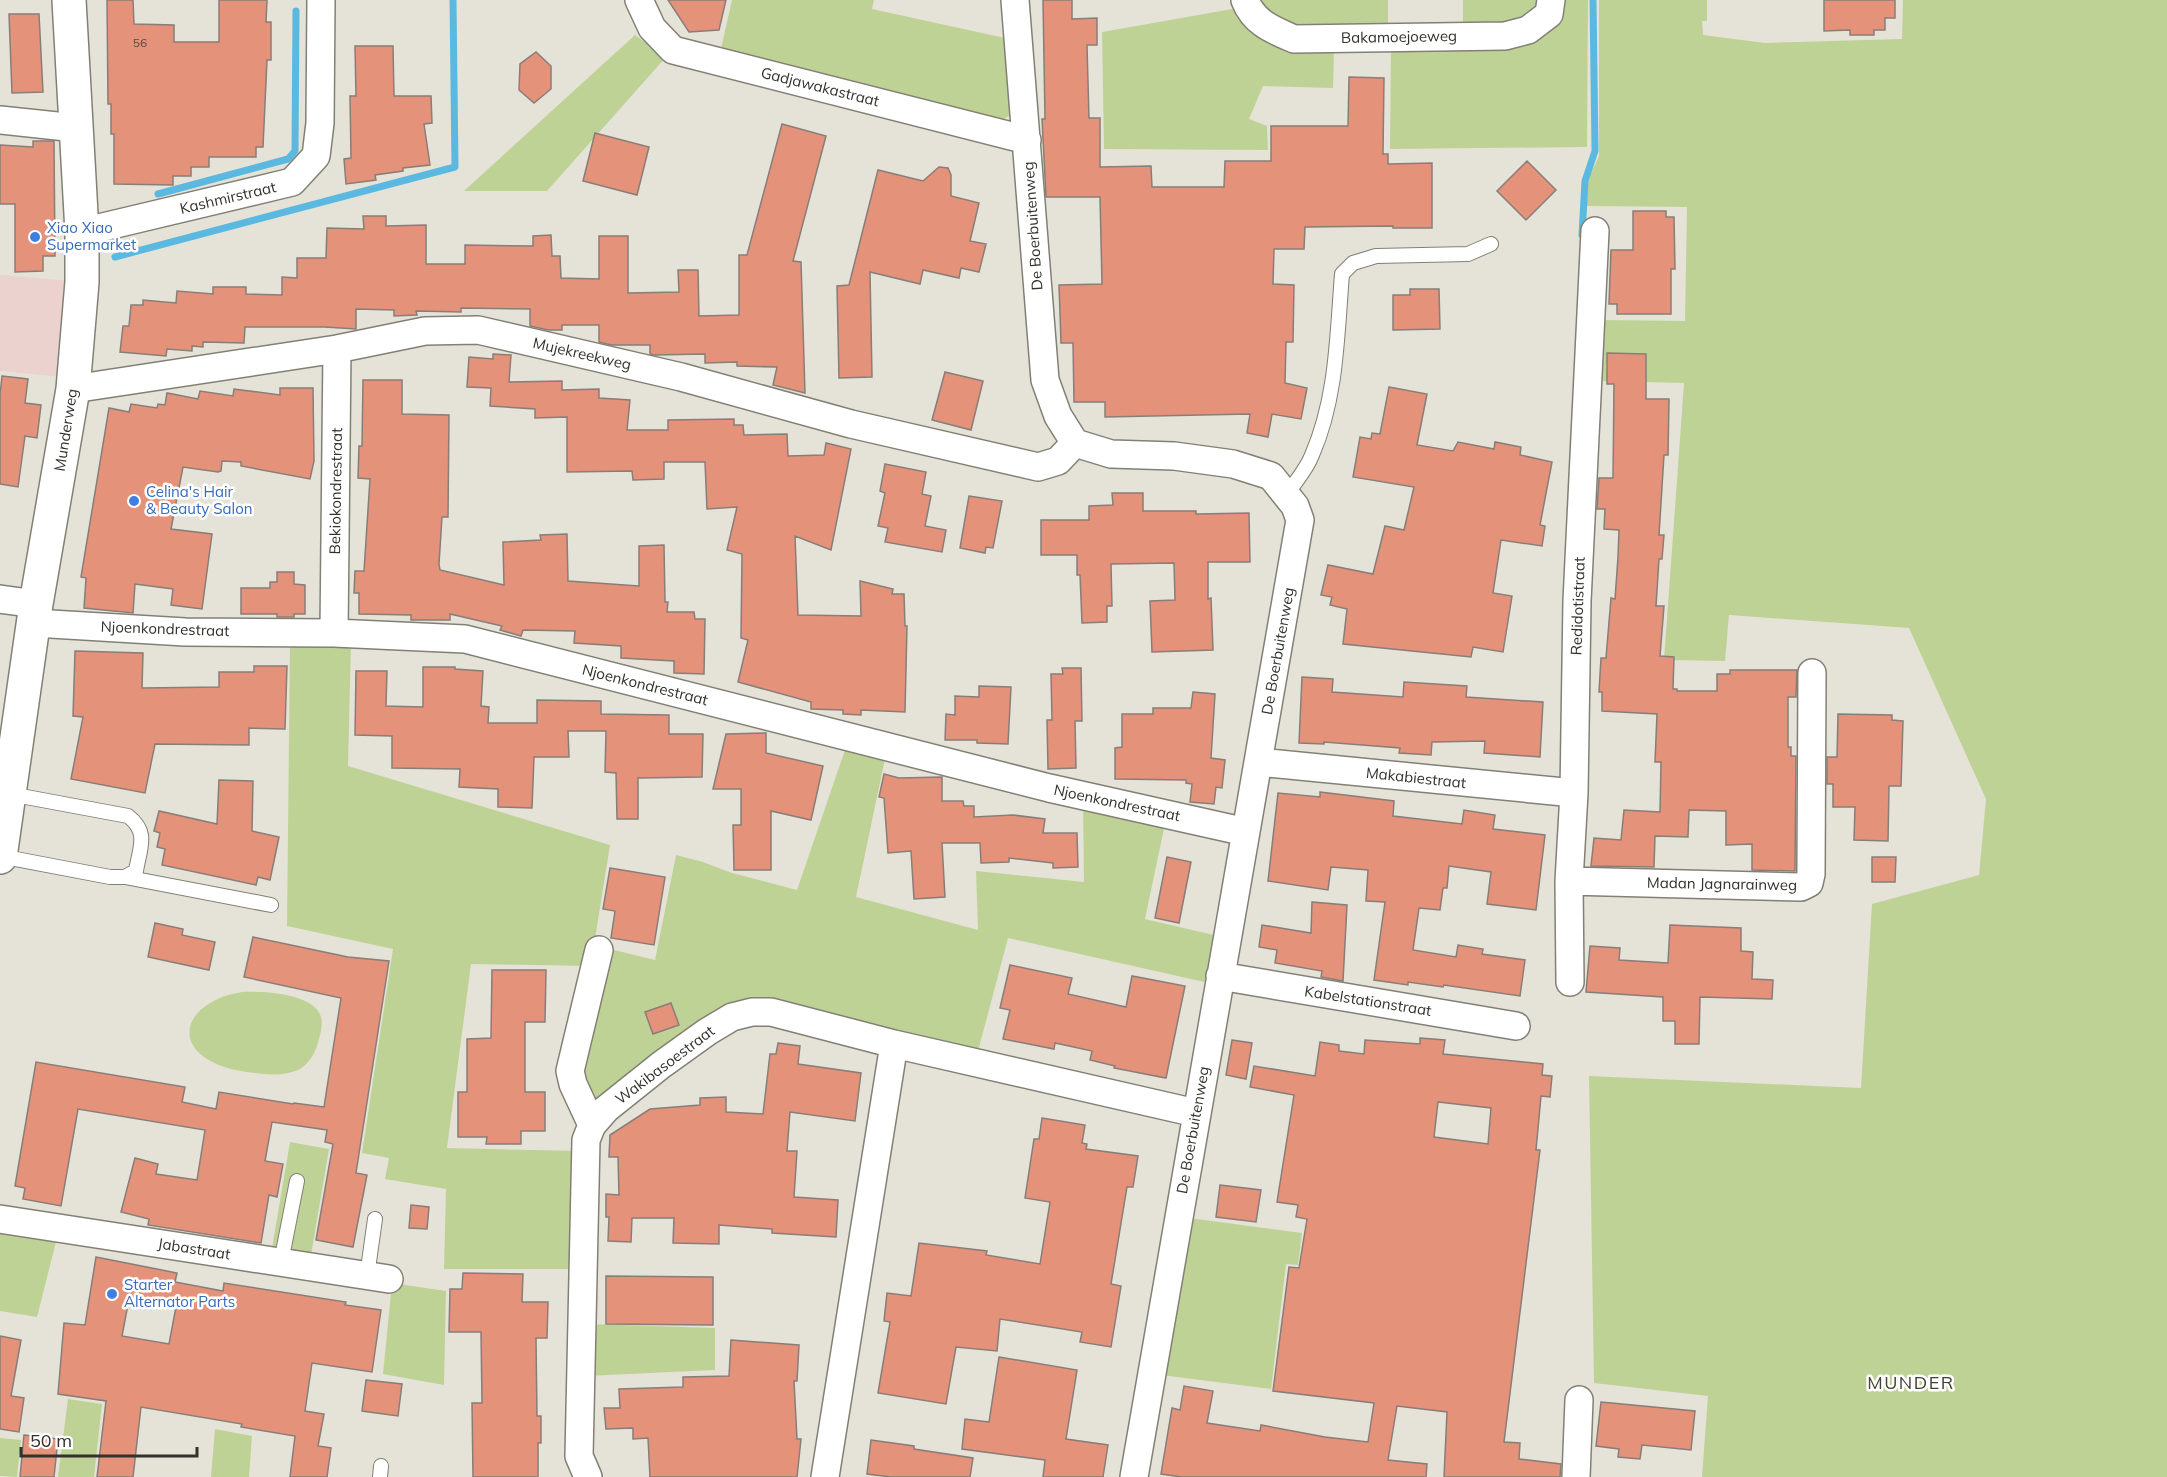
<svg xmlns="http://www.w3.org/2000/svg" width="2167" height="1477" font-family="Mulish,sans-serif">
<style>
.industrial{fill:#ecd2ce}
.green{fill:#bfd296}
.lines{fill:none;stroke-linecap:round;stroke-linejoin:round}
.stream{stroke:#5bb9e1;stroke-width:7}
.building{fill:#e4927a;stroke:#897d79;stroke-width:1.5;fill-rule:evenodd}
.service-casing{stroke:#828075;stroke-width:16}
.minor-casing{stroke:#828075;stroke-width:30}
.tertiary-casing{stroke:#828075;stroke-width:36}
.service{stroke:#fff;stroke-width:14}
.minor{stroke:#fff;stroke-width:27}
.tertiary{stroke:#fff;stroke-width:33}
.shop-dot{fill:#3f7fe0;stroke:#fff;stroke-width:2}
.labels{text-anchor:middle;stroke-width:5;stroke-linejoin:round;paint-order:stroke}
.number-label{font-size:12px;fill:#5e4a40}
.street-label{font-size:15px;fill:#32322d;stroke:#fff}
.shop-label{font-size:15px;fill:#366cbe;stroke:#fff;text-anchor:start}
.quarter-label{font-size:18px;letter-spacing:1.5px;fill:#434138;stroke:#fff}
</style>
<rect width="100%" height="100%" fill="#e5e3d7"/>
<path class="industrial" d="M0,275L73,281L63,377L0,371Z"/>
<path class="green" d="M732,0H874L872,9L1005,38L1010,105L1009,116L996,124L720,53Z
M1254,0H1388V32L1288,30Z
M1463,0H1542L1521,26L1463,28Z
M1560,0H1588L1587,147L1390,149L1391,48L1492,46Z
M1599,0H1707V21H1702L1703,35L1765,43L1902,39L1903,0H2167V1477H1702L1708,1396L1594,1383L1589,1076L1861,1088L1872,904L1979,875L1986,799L1909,628L1729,615L1725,661L1664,660L1684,383L1599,381L1600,320L1685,321L1687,207L1587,206V182L1599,156Z
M1238,8L1334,50L1333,88L1263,86L1249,119L1267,126L1268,150L1104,149L1102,32Z
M635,35L666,57L547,191H464Z
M290,643L351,644L348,766L610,845L594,945L655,960L676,855L703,862L732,873L797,890L847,744L886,754L856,897L978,930L976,871L1084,882L1083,803L1166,819L1145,919L1218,936L1209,983L1008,938L977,1055L767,1000L596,1103L573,1066L590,966L471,964L447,1148L580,1151L578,1269H444L446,1189L385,1179L389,1158L362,1153L393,949L287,926Z
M242,992C262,991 314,993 321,1017C323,1023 321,1032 319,1039C316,1051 311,1062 300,1069C286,1076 269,1075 255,1073C238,1071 221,1068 207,1059C180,1042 186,1016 212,1002C221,996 232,994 242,992Z
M290,1142L329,1149L310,1261L271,1254Z
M1189,1218L1302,1233L1298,1265L1286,1264L1271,1389L1161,1375Z
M0,1225L58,1234L37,1317L0,1311Z
M392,1283L446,1291L444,1385L383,1374Z
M587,1324L715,1328V1370L586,1376Z
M68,1399L102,1404L94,1477H58Z
M215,1429L252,1436L249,1477H211Z
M0,1438L21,1440L17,1477L0,1476Z"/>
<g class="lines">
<path class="stream" d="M158,194L288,159L295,151L296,11
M1582,235L1585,181L1595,151L1593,0
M115,257L455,167L453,0"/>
</g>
<path class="building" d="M107,0H133L134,24L174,25V42H219V0H267L266,22H271V60H267L263,147H256V157H209V167H191V176H173V185L114,184V134H111V104H108Z
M668,0H726L719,30L689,32Z
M1043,0H1072V19L1097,18V45H1087L1089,118H1100V167L1151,166L1152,187H1224L1225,161H1271V126H1348L1349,77L1384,78L1383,154H1388V164L1432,163V228H1393V226L1305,227L1304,249H1274L1273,284L1294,285L1293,342H1286L1285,383L1307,388L1301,419L1272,414L1268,437L1247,433L1250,414L1105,417V402H1074L1073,343H1061L1059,285L1102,284L1100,197H1046L1042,119H1045Z
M1824,0H1895V18H1885V30H1874V35H1850V30L1824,31Z
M9,14H39L43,92L12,93Z
M355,46H393L394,96H431L432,123L424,124L430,165L403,168V171L375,175L376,180L346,184L344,159L351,158L350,96H356Z
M536,52L551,66V89L534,103L519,90L520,64Z
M782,124L826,136L793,261L801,262L805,393L773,385L777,367L737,366V362L705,363V354L654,355L650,354V345H611L599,342V325H562V330H548L530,326V309L461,308V312L416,311L417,315L394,316V310L356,309V329L324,327H245L244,343L203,342V347L192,346V351L167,349L166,356L120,352L123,326H129L131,305H143V300L176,303L177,291L213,294V287H246V294L282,295V277L297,278V258H326L327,228L364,229L363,216H386V226L426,225V264H465V245L533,246V236L551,235L552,256H560L561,278L599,279V236H628V293L679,292L678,270H698L699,316L739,315V255H747Z
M595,133L649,147L637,195L583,181Z
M33,141H54L55,256H43V271L15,272V204H0V145L33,147Z
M1527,161L1556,190L1526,220L1497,191Z
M939,167L948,168L951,175V196L979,203L970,241L986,244L979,272L961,268L959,278L923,270L920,284L870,272L872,377L839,378L837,286L849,285L878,170L923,181Z
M1633,211H1666V217H1674L1675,269H1671V314H1617V304H1609L1611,250H1633Z
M1410,289H1439L1440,329L1393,330V295H1410Z
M1607,353L1646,354V399H1669L1668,455H1664L1659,535H1664L1662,559H1659L1656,606H1664L1660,656L1674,657L1673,689H1677V691H1717V674H1730V670H1797L1796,697H1788V747H1791V756H1796L1795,871L1752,870V844L1726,845V811L1689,810L1688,837L1655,836L1654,867L1591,866L1594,838L1621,840L1624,810L1660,812L1661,762H1655L1657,714L1602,711V692H1599L1601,658H1606L1611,598L1615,599L1618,557L1619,530L1604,529L1605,509H1597L1599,478H1613L1614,384H1607Z
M493,354L511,355L509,382L562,381V390L599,389V398L630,400L627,430H668V420L734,419V425H743L744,435L787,434L788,456L824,455L826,443L851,449L831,550L795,536L798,615L861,616L860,581L893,589L892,594H904L905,626H907L905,712L861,710V715L843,714V710L811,709V702L738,682L748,640L741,638L742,554L727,550L737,507L707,509L705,462H664V479L633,480L632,471L567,472V417L535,418V409L490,406L491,388L467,387L469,357L493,359Z
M945,372L983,381L971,430L932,420Z
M2,376L28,379L25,403L41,405L37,438L25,436L18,487L0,484V394Z
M363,380H402V414L449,415L448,517H442L439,564L440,570L504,585L503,542L541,540L540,535L567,534L568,581L639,586V546L664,545L665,602H668L667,612H694L695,619H705L704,674L674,673V661L621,658V646L574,643L575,631L523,630L521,636L500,630L502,626L450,614V620H411V615L359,614V593H354L355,571H364L370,479L358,478L359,446H362Z
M1389,387L1427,394L1417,445L1453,451L1458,442L1494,449L1495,442L1521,447L1520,455L1552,462L1540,525L1545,526L1542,546L1501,540L1493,593L1512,596L1503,652L1473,647L1471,657L1343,644L1347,609L1330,605L1332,597L1321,595L1328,565L1373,574L1385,526L1404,530L1414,487L1353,477L1360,437L1371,439L1372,433L1380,434Z
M280,388H313L314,461L310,479L241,466V462L222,461L221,471L218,472L183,467L171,529L212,534L202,609L171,605L173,589L135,584L133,613L84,608L86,578L81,577L109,408L129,412L131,404L157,408L158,404L165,405L167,393L198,399L200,391L233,396L234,389L280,395Z
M885,464L926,472L922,494L931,496L925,526L946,530L942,552L885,542L888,528L878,526L885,493L880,491Z
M1112,493H1143V511H1196V514L1249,513L1250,562H1208V599L1211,598L1213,650L1152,652L1150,601L1175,600L1174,563L1111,564L1112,606H1107V622L1082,623L1080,575H1077V555H1041V520H1089V506L1113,505Z
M969,496L1002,501L993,548L986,547L985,553L960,548Z
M277,572H294V584L305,585V614H294V617H277V614H241V588H270V582H277Z
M75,651L143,653L142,688L219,687V672H254V666H287L285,729L249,728V745L155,744L145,793L71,779L83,717L73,716Z
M423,667H455V669L483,671L481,706L489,707L488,723H537V700L601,701V714L669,715V734H703L702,777L638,778V819H617L616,773L605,772L606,731H568L569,757H534L532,808L498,807V789L459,787L460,769L392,768V736L355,735L356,671H387L386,706L423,707Z
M1062,668H1081L1082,721H1075L1076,768L1048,769L1047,720H1052L1051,674H1063Z
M1302,677L1333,679L1332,692L1403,697L1404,682L1467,686L1466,697L1543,702L1540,757L1484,753L1485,741L1432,742L1431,755L1399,753L1400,748L1324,742V744L1299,743Z
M979,686L1011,687L1008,744L977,743V740H945L946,714L955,715V696L979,697Z
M1193,692L1215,694L1211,758L1225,760L1222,788L1216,787L1214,804L1190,802L1192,784L1186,783V780L1115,779V748L1122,747V714H1153V708H1191Z
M1838,714L1892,715V720L1903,721L1901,786H1889L1888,841L1854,840L1855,807H1833V784H1827V757H1837Z
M766,733V753L823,766L811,820L771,811V870H734L733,825H741V789H713L726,734Z
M884,774L899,778L942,777V801H963L964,806H974V817L1013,815L1045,819L1043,833H1077L1078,867L1053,868V863L1009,858V862L981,863L980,843H942L945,897L914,899L911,851L888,853L884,798L879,797Z
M219,780L253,781L252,831L279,837L270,880L258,877L256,885L162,865L165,849L157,847L160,833L154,831L159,811L217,824Z
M1320,792L1394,801L1393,816L1462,824L1464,810L1495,815L1493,829L1545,835L1536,910L1487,904L1491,872L1449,866L1447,888H1443L1440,910L1419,908L1413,950L1456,957L1458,945L1483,949L1482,954L1525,960L1520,996L1444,985L1443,987L1408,982V985L1374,980L1385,902L1366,901L1368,870L1331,867L1328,890L1268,881L1278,793L1320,797Z
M1167,857L1191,862L1179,923L1155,918Z
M1872,857H1896L1895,882H1872Z
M610,868L665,877L654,945L611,938L615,911L603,909Z
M1312,902L1347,905L1343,981L1321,977L1322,971L1275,963L1277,950L1259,947L1262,925L1311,933Z
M155,923L183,929L182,935L215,942L209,970L148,957Z
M1670,925L1741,928V951L1753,952L1752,979L1773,980L1772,999L1700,997L1699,1044H1675V1021H1663V997L1586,992L1590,946L1620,948L1619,960L1668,963Z
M253,937L348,957L389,961L356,1173L367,1175L353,1247L316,1240L333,1144L325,1142L327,1130L272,1122L265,1161L283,1164L277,1197L269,1195L261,1243L148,1225L149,1219L121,1212L135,1158L158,1164L156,1174L197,1180L205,1130L78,1109L61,1206L23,1199L25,1188L15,1186L36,1062L185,1087L182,1102L216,1109L219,1092L293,1104L294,1103L324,1107L341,998L244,977Z
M1010,965L1072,978L1068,994L1126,1007L1132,976L1185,986L1166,1078L1114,1068L1115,1066L1090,1060L1092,1051L1055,1043L1054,1049L1003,1039L1010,1010L1000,1008Z
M492,970H546L545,1022H525V1092H545V1131H521V1144H486L487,1137H458V1092H467V1039L491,1038Z
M671,1003L679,1025L653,1034L645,1012Z
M1420,1038L1445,1040L1443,1054L1543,1064L1542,1075L1552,1076L1550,1097L1541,1096L1536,1150H1540L1504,1442L1520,1443L1519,1459L1561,1464L1560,1477H1444L1447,1412L1397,1406L1388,1460L1427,1464L1426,1477H1182L1161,1474L1172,1408L1180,1410L1184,1386L1213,1391L1207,1423L1260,1431L1261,1425L1325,1437L1368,1442L1374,1403L1273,1391L1289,1267L1299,1268L1307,1219L1296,1217L1298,1205L1277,1202L1294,1095L1250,1087L1254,1066L1315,1076L1320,1042L1339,1045V1051L1364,1054L1365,1040L1420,1044ZM1438,1102L1491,1108L1488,1144L1434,1137Z
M1232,1040L1252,1043L1246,1079L1226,1075Z
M778,1043L800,1046L798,1064L861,1073L855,1121L790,1112L787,1151H797L794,1197L838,1200L836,1237L772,1233V1229L719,1225V1244L673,1243L674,1218H632L631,1242L608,1241L609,1217H606V1194L619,1195L618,1157H609L610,1135L650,1109L700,1105V1098L726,1097V1112L763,1114L770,1054H776Z
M1042,1118L1085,1125L1082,1143L1087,1144L1086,1149L1138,1156L1133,1187H1127L1111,1284L1121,1286L1111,1347L1080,1342L1082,1332L1000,1319L997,1351L956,1347L946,1404L878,1393L890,1322L884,1321L887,1293L911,1296L919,1243L987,1251L986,1255L1040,1264L1050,1202L1025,1198L1034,1139H1039Z
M1220,1185L1261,1190L1256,1222L1216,1217Z
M411,1205L429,1207L427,1229L409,1228Z
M96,1257L177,1273L175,1282L223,1291L224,1283L346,1302L345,1305L381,1310L372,1372L312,1363L305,1411L324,1414L318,1446L331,1448L327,1477H290L295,1436L241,1427L242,1424L141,1407L133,1477H97L106,1401L58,1394L64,1323L85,1325ZM129,1299L176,1307L169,1344L122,1336Z
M463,1273L523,1274L522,1302H548L547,1338H536L537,1416H541V1443H538V1477H473L472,1403H482L481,1332H449L450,1289H462Z
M606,1276L713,1277V1325L606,1324Z
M0,1336L21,1340L11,1396L24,1398L19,1432L0,1429Z
M731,1340L799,1345L797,1381H794L797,1439H801L797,1477H650L648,1438L633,1439V1428L606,1429L604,1408H620L619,1389L683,1387V1377L729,1376Z
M999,1357L1077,1370L1066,1439L1108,1445L1103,1477H1043L1045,1460L962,1449L965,1419L989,1422Z
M366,1380L402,1384L398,1416L362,1411Z
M1601,1402L1695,1411L1691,1450L1642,1445L1640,1459L1618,1457L1619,1449L1596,1446Z
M24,1435L58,1439L54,1477H20Z
M871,1440L914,1446V1449L973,1458L970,1477H891L867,1474Z"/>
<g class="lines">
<g class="service-casing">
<path id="service" d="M1287,494C1295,482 1307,469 1312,455C1337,398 1337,335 1342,274L1353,263L1376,256L1468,254L1491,244
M0,856L110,877H125L136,871C140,847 149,832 128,816L10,794
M125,877L271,905
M281,1262L297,1181
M367,1276L375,1219
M380,1477L381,1466"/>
</g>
<g class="minor-casing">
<path id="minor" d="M639,0L652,28L673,50L1027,140
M1015,0L1045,380L1058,416L1075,443L1111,454L1174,456L1233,464L1271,476L1295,506L1300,520L1134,1477
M1245,0C1254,23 1273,30 1294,39L1505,36L1528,30L1549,14L1551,0
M0,120L76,128
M82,232L292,182L316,156L320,123L321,0
M73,389L337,349L425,331L478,330L681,377L851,424L1038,467L1058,461L1075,443
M0,599L36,604
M34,623L185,632L334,633L465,639L1049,788L1246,832
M334,633L337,349
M1258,762L1574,793
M1569,881L1801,887L1809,883L1811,874L1812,673
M1220,976L1516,1026
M1570,982L1569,881L1574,793L1577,601L1595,231
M592,1125L573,1084L570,1071L599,950
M0,1219L389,1279
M588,1477L579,1456L586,1140L592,1125L606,1109L661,1065L707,1032L732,1017L752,1012H771L894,1044L1196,1113
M825,1477L894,1044
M1576,1477L1579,1400"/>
</g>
<g class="tertiary-casing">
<path id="tertiary" d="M0,857L36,604L73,389L82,282V232L69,0"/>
</g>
<use href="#service" class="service"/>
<use href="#minor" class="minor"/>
<use href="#tertiary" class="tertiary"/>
</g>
<g class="shop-dot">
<circle cx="35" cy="237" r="6"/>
<circle cx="134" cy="501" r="6"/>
<circle cx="112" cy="1294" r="6"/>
</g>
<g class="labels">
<g class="number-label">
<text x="140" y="47">56</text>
</g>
<g class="street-label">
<text transform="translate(1399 37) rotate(-1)" y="5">Bakamoejoeweg</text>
<text transform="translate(820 87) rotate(14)" y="5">Gadjawakastraat</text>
<text transform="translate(228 198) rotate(-13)" y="5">Kashmirstraat</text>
<text transform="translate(1033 226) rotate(-94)" y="5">De Boerbuitenweg</text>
<text transform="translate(582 354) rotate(13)" y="5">Mujekreekweg</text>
<text transform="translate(66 430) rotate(-81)" y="5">Munderweg</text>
<text transform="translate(336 491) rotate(-89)" y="5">Bekiokondrestraat</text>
<text transform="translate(1578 606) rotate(-88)" y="5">Redidotistraat</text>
<text transform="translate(165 629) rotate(2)" y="5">Njoenkondrestraat</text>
<text transform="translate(1278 651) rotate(-80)" y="5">De Boerbuitenweg</text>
<text transform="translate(645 685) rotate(14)" y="5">Njoenkondrestraat</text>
<text transform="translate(1416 778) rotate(6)" y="5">Makabiestraat</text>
<text transform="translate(1117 803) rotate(12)" y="5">Njoenkondrestraat</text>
<text transform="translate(1722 884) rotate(1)" y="5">Madan Jagnarainweg</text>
<text transform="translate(1368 1001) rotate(9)" y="5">Kabelstationstraat</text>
<text transform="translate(665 1065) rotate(-37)" y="5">Wakibasoestraat</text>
<text transform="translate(1193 1130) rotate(-80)" y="5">De Boerbuitenweg</text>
<text transform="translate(194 1249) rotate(9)" y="5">Jabastraat</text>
</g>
<g class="shop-label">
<text x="47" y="233">Xiao Xiao<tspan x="47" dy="17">Supermarket</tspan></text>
<text x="146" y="497">Celina's Hair<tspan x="146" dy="17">&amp; Beauty Salon</tspan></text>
<text x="124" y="1290">Starter<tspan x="124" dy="17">Alternator Parts</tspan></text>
</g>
<g class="quarter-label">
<text x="1911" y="1389">MUNDER</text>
</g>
</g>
<path d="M21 1447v9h176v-9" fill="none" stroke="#32322d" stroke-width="3"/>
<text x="30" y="1447" font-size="18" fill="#32322d" stroke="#ffffff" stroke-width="4.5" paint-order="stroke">50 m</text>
</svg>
